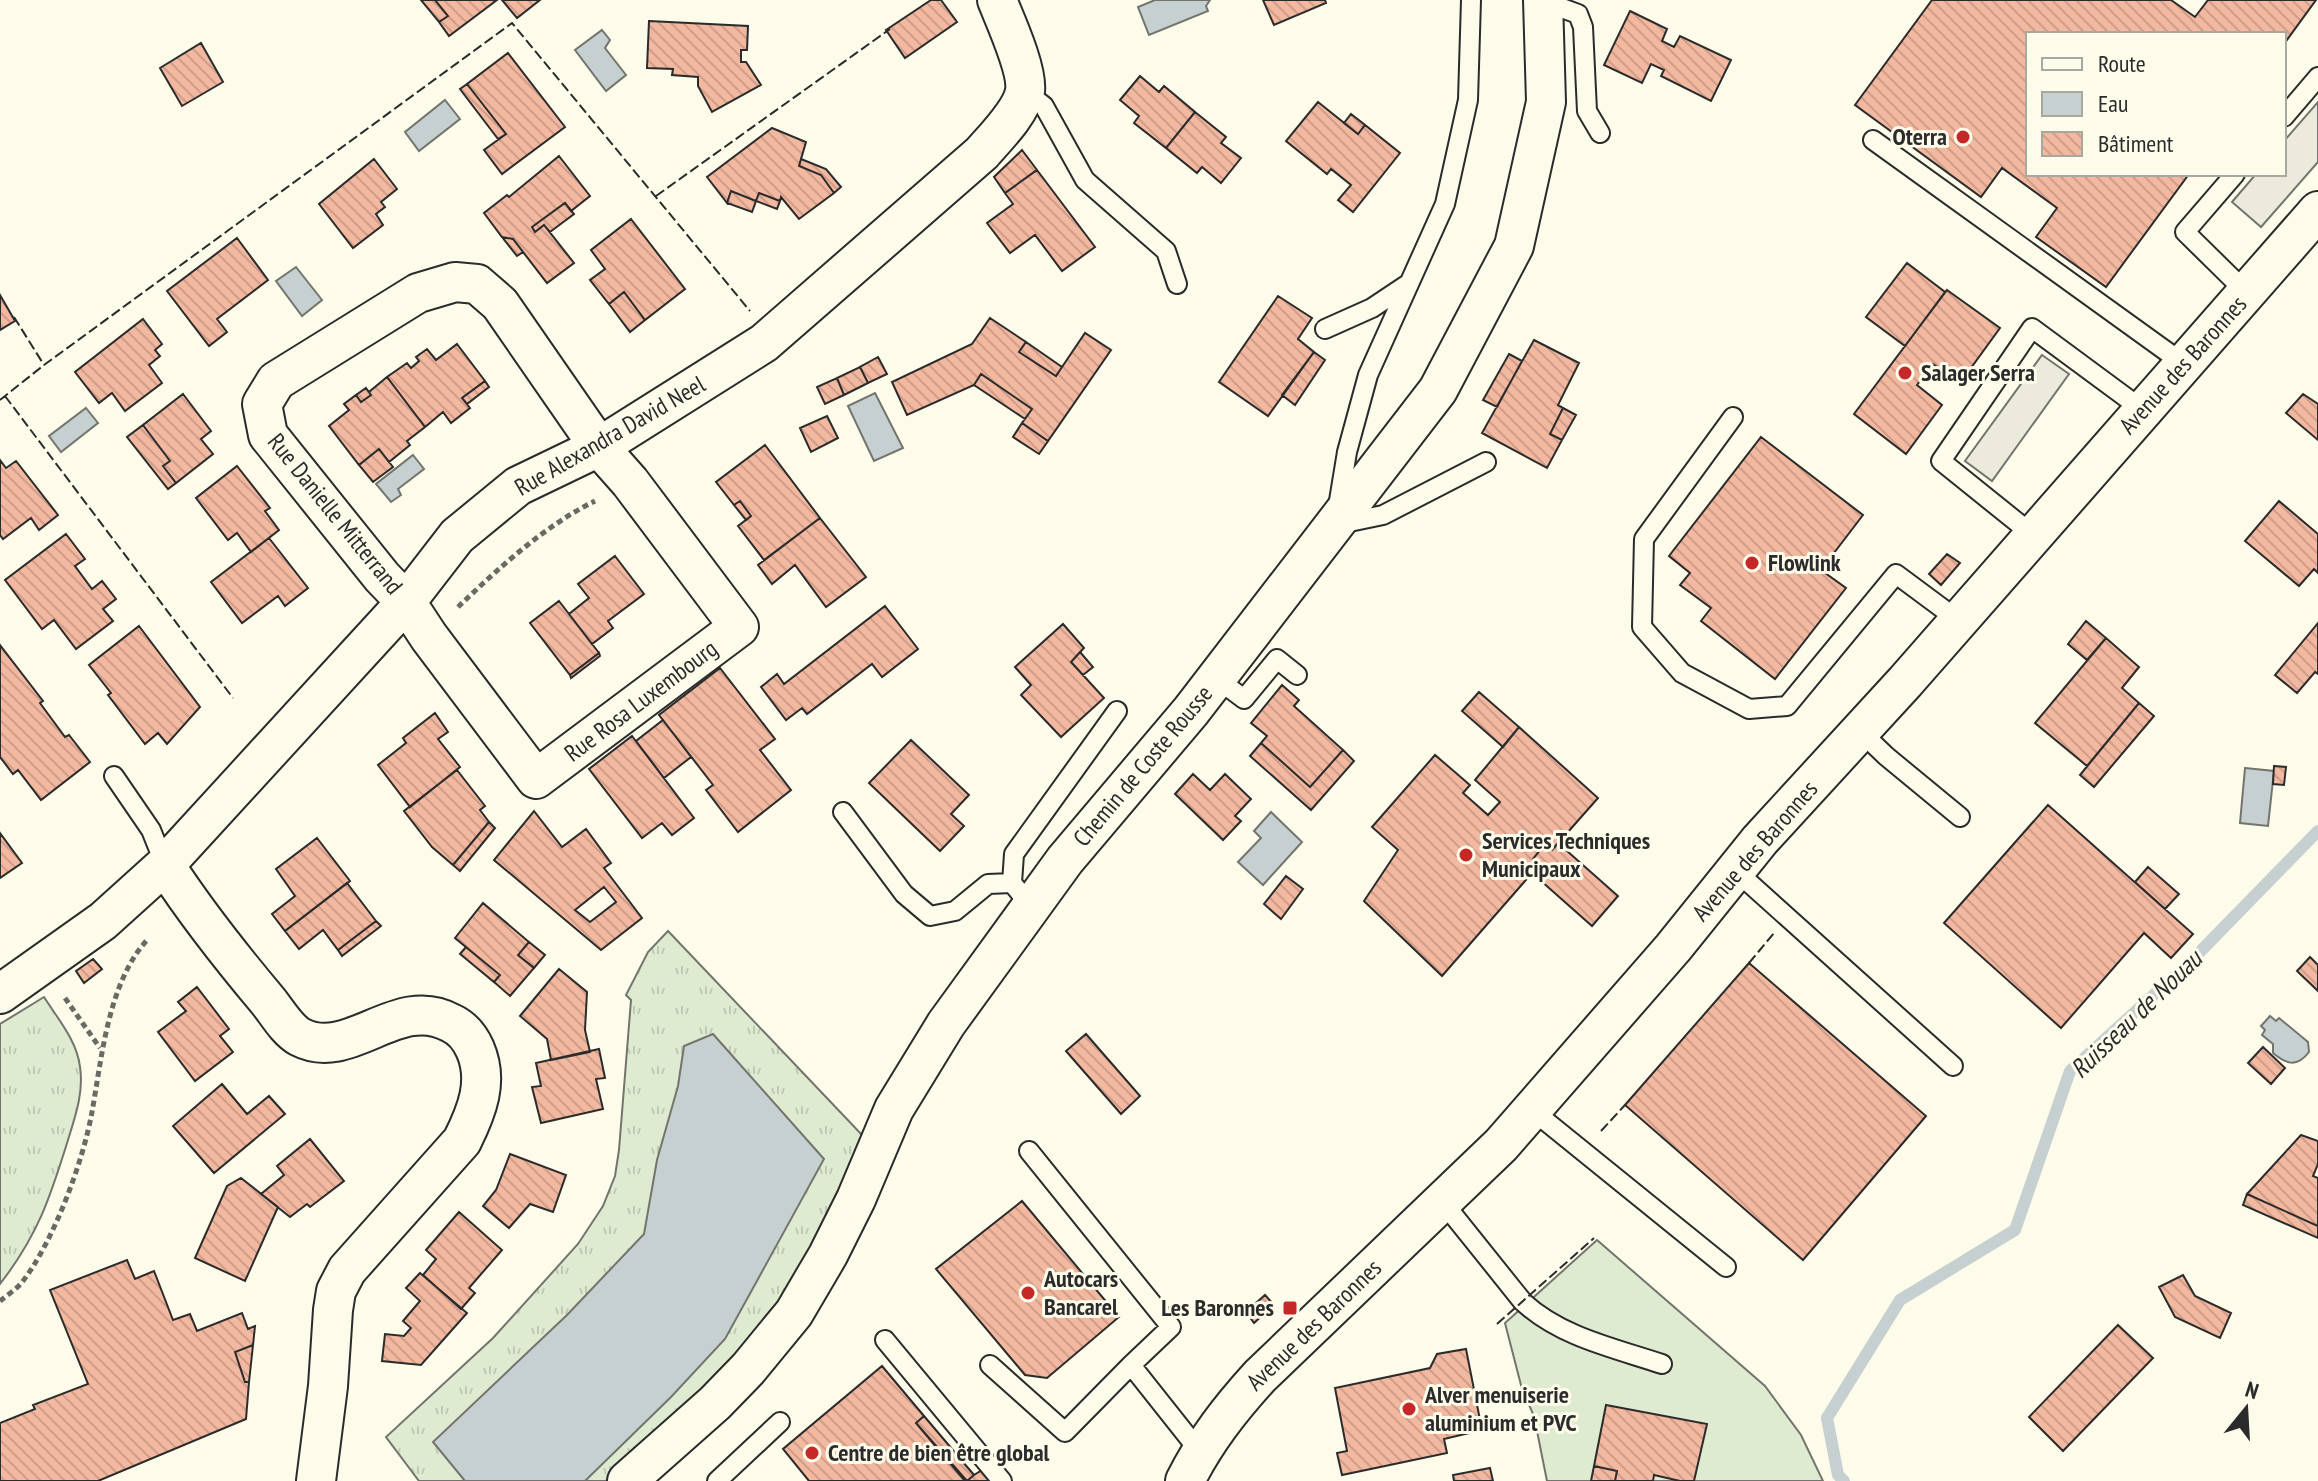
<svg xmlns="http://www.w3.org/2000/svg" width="2318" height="1481" font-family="'PT Sans Narrow',sans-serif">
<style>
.grass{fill:url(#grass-tufts);stroke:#74746e;stroke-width:2}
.garden{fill:#deebd1;stroke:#74746e;stroke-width:2}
.parking{fill:#eceadb;stroke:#74746e;stroke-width:2}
.water{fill:#c7d0d0;stroke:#74746e;stroke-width:2}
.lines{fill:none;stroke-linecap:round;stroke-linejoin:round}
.stream{stroke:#c7d0d0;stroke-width:12}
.building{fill:url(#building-back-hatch);stroke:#2b2b2b;stroke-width:2;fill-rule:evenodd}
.lane-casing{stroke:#2b2b2b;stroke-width:22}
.street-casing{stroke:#2b2b2b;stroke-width:42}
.path{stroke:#6a6964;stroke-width:5;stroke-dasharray:6 4;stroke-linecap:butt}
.lane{stroke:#fdfbea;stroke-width:18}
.street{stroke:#fdfbea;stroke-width:38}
.fence{stroke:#2b2b2b;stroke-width:2;stroke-dasharray:10 4;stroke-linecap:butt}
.poi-dot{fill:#c62828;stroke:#fdfbea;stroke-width:3}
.labels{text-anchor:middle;stroke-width:6;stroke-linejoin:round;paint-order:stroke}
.poi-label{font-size:24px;font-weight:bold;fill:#2b2b2b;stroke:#fdfbea;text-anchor:start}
.street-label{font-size:24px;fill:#2b2b2b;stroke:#fdfbea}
.water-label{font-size:26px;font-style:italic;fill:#2b2b2b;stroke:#fdfbea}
</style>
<defs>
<pattern id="grass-tufts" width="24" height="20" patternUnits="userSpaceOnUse" patternTransform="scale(2)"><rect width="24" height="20" fill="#deebd1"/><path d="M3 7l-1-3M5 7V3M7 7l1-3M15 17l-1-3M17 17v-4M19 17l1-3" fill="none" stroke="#bfcab4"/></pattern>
<pattern id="building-back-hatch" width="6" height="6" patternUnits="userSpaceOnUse" patternTransform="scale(2)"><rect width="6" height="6" fill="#f2b8a0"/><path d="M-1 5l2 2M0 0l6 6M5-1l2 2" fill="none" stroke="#d09e8a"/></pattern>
</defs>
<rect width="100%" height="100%" fill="#fdfbea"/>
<path class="grass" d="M668,931L863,1136L823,1233L796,1279L721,1378L630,1453L606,1481H419L386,1437L493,1338L578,1244L603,1206L615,1176L619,1150L631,1000L626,995L648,952Z
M44,997C58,1019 77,1041 80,1067C84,1092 75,1117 68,1140C50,1198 38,1235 0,1284V1024Z"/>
<path class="garden" d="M1597,1240L1765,1386L1801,1435L1823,1481H1547L1534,1416L1522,1389L1505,1323Z"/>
<path class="parking" d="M2318,102V162L2261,227L2232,202L2256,174H2284V141Z
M2042,355L2069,374L1992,481L1965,461Z"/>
<path class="water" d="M1155,0H1210L1206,6L1208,11L1149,35L1138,7Z
M602,30L610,40L605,48L626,75L606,91L575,50Z
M445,100L460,119L419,151L405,132Z
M296,267L322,300L302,316L276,281Z
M875,393L903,448L874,461L848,406Z
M86,408L98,423L61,452L49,436Z
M413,455L424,469L398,489L401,495L391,502L376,484Z
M2245,768L2274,771L2268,826L2240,823Z
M1271,812L1302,842L1263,885L1238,862L1261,838L1254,831Z
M2270,1016L2276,1021L2279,1018L2308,1042L2309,1052C2297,1068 2286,1064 2273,1053V1044L2262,1035L2265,1030L2261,1026Z
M713,1034L824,1159L725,1339L671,1397L585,1481H465L433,1442L567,1315L644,1234L657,1160L678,1086L684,1046Z"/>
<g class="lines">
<path class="stream" d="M1844,1481L1838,1475L1827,1418L1900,1300L2015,1230L2070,1071L2190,962L2318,831"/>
</g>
<path class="building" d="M421,0H435L448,16L439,22Z
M435,0H497L449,36L439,22L448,16Z
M502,0H540L517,18Z
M931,0H941L957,22L905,58L886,30Z
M1263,0H1325L1326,3L1274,25Z
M1932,0H2171L2195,17L2208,0H2316L2284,44V34H2028V174H2189L2106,287L2036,237L2057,208L2002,168L1981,197L1855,105Z
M1630,11L1667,29L1662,41L1674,47L1680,36L1731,60L1711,101L1661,76L1664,70L1651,64L1642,83L1604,65Z
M649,21L748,26L747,50H741V62H746L761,85L712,112L698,86V77L672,75L673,69L647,68Z
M201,43L223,82L182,106L160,68Z
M508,53L565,127L502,174L484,150L506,134L467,84Z
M1140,76L1159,92L1164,86L1195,112L1166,148L1134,123L1139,116L1120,100Z
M467,84L506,134L498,139L460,89Z
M1318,102L1358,134L1365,125L1400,153L1353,212L1338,200L1351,185L1331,169L1327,174L1286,141Z
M1195,112L1226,137L1221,143L1241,158L1221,183L1202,167L1197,173L1166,148Z
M1351,114L1365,125L1358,134L1344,123Z
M772,128L806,142L799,166L821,175L834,193L799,219L781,197L780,201L759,193L756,201L731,191L727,203L707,177Z
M1022,150L1037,170L1005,193L994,177Z
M559,156L590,196L571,211L565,203L532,227L535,232L544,225L574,263L547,283L513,239L502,237L484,213L507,195L509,197Z
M374,159L397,189L381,202L385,207L376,214L383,225L353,248L319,204Z
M801,159L826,169L841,187L834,193L821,175L799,166Z
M1037,170L1095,247L1062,271L1035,235L1010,253L987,223L1013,204L1005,193Z
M731,191L756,201L752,212L727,203Z
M759,193L780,201L777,209L756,201Z
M565,203L574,214L550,232L544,225L535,232L532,227Z
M631,219L685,289L645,320L624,292L609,304L590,280L605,269L591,250Z
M502,237L513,239L523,252L517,256Z
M237,238L268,280L217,319L227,332L209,346L167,291Z
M1907,263L1945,292L1905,346L1866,317Z
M1947,290L2000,328L1960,383L1933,364L1917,385L1942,405L1906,454L1854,414Z
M624,292L645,320L630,332L609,304Z
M0,295L15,321L0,330Z
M1278,296L1312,318L1298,339L1314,352L1268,416L1219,382Z
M990,318L1026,342L1019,352L1056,376L1085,333L1111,350L1048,441L1022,423L1032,409L981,374L974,385L907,415L892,382L972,344Z
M143,319L162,344L155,350L160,356L149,365L162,383L125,411L112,393L99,403L75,372Z
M1534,340L1579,363L1558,405L1563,408L1550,434L1562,440L1547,468L1482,433Z
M1026,342L1062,367L1056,376L1019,352Z
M457,344L485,381L462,398L470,408L451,423L443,412L425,427L387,377L407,363L411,368L419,361L416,357L427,349L436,360Z
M1314,352L1325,360L1295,405L1282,395Z
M1509,354L1522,361L1497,407L1483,400Z
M878,357L887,374L868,383L860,367Z
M860,367L868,383L844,395L837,378Z
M981,374L1032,409L1025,419L974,385Z
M387,377L425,427L407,441L410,445L389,462L379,449L359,465L329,426L349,410L344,404L356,395L361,402L371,395L369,392Z
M837,378L844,395L825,404L817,387Z
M485,381L489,387L467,404L462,398Z
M366,388L371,395L361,402L356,395Z
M183,394L211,431L201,439L213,454L176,483L163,466L170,461L143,425Z
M2303,394L2318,404V440L2286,413Z
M1563,408L1576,415L1562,440L1550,434Z
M827,416L838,438L811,452L800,428Z
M1022,423L1048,441L1039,454L1013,437Z
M143,425L170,461L163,466L176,483L168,489L127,437Z
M1761,437L1863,515L1821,570L1846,588L1775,679L1701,621L1711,608L1680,585L1690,573L1669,556Z
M765,445L820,518L764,560L738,526L751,516L740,501L734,505L716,482Z
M379,449L393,467L373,482L359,465Z
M0,460L6,468L16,461L58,515L39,530L31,518L3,539L0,535Z
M237,466L270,508L265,511L279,530L251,552L237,533L228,540L196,498Z
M740,501L751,516L746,520L734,505Z
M2279,501L2318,534V573L2314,569L2299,586L2245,541Z
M820,518L866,577L826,607L795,565L772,584L758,565Z
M66,534L85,559L75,566L92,589L102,581L116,599L103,609L113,621L76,649L54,620L42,629L5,580Z
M269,538L308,588L285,606L278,596L242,623L211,582Z
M1947,554L1960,563L1941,585L1929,574Z
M615,556L644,594L608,621L613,628L592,644L569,614L589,598L578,584Z
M559,601L599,653L570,675L530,623Z
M885,606L918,649L882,677L872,664L807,714L802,708L786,720L761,687L777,674L784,684Z
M2086,621L2106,638L2087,660L2068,644Z
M2318,623V674L2315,672L2297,693L2275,675Z
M1063,624L1084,648L1071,662L1104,698L1061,737L1021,695L1031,685L1015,667Z
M139,626L200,707L167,744L158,733L145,744L108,695L111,693L89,665Z
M2106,638L2139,667L2122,688L2139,703L2087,766L2035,723Z
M0,645L43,701L40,703L65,737L69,735L90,762L41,800L18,770L13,774L0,757Z
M1080,652L1093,667L1083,675L1071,662Z
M599,653L600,656L571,678L570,675Z
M720,668L775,739L760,750L791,790L738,832L706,790L713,785L659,715Z
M1282,685L1299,700L1294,706L1343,750L1310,787L1261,743L1267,736L1251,723Z
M1479,692L1519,727L1503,747L1462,711Z
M2139,703L2154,716L2094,787L2080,775Z
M435,713L448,732L438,739L460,767L410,807L378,765L406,743L403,738Z
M663,720L691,757L664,778L636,741Z
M1519,727L1598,798L1552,850L1545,844L1533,859L1539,865L1442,976L1364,901L1398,850L1372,827L1435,755L1470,785L1463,793L1488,815L1500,802L1475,780Z
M632,736L694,818L672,835L662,823L642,838L589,769Z
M911,740L969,795L951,814L964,826L940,851L869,783Z
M1261,743L1310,787L1343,750L1354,761L1311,810L1250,756Z
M2274,766L2286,767L2284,785L2273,784Z
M457,770L485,806L480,810L489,822L453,865L432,847L404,811Z
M1193,774L1210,790L1225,774L1251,799L1235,816L1241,821L1223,840L1175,794Z
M2048,805L2193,934L2171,958L2144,933L2061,1028L1944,923Z
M534,811L562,847L586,829L611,863L604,868L642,918L601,950L494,860ZM604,887L616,902L590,922L575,910Z
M489,822L495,828L460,871L453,865Z
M0,833L22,863L0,878Z
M317,838L350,881L285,931L272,914L295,896L276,869Z
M1558,843L1618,896L1592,926L1532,873L1539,865L1533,859L1545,844L1552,850Z
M2148,867L2179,894L2165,909L2135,882Z
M1286,876L1303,889L1281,919L1264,904Z
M347,883L376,921L338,950L323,930L299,949L285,931Z
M483,903L529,942L518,955L534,968L510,996L494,982L500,975L455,938Z
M376,921L381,926L342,956L338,950Z
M529,942L545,955L534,968L518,955Z
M466,947L500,975L494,982L460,954Z
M2310,957L2318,965V991L2297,971Z
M93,959L102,969L84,983L76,971Z
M1749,963L1926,1116L1803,1260L1625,1105Z
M559,969L587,992L585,1030L590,1052L551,1060L547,1039L520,1016Z
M197,987L229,1029L220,1036L233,1052L195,1081L158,1032L186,1011L178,1002Z
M1086,1034L1140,1096L1121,1114L1066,1051Z
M2263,1047L2285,1068L2271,1084L2248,1063Z
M599,1049L605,1078L596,1079L603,1109L541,1123L532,1087L541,1086L536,1063Z
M222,1084L247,1114L269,1096L285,1114L214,1173L173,1126Z
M2301,1135L2318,1141V1164L2313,1176L2318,1178V1226L2247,1194Z
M310,1139L344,1181L310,1207L307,1204L290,1217L261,1194L284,1175L277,1166Z
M510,1154L566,1175L553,1212L530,1204L509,1228L483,1206L496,1190Z
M241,1178L278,1207L245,1281L195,1258L227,1186Z
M2247,1194L2318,1226V1238L2243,1205Z
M1022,1201L1119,1317L1047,1378L1025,1375L936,1269Z
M459,1212L502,1250L469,1288L475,1293L461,1309L423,1275L436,1259L426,1250Z
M127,1260L135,1279L154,1271L173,1320L190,1314L197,1331L242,1313L248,1329L255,1326L253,1345L235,1352L245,1382H249L246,1419L98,1481H0V1423L35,1409L33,1405L88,1384L50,1290Z
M420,1273L467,1313L421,1365L382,1361L385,1334L404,1336L411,1328L403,1321L420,1301L406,1288Z
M2183,1275L2195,1296L2231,1313L2220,1338L2175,1317L2159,1287Z
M1265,1295L1274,1305L1254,1323L1246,1312Z
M2118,1325L2153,1358L2063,1451L2029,1417Z
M253,1345L249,1382H245L235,1352Z
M1466,1349L1482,1430L1444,1439L1447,1453L1342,1475L1337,1453L1347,1451L1335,1388L1430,1368L1437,1354Z
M882,1366L924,1416L916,1423L965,1481H809L783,1449Z
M1606,1405L1707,1424L1694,1481H1680L1654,1475L1653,1481H1615L1617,1471L1594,1466Z
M924,1416L974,1475L967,1481L916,1423Z
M1594,1466L1617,1471L1615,1481H1591Z
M1490,1468L1493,1481H1454L1453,1475Z
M982,1470L991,1481H967L974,1475Z"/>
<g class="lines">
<g class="lane-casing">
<path id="lane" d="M1471,0L1468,100L1445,204L1368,375L1347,452L1335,525L1383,515L1486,462
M1543,1L1578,14L1583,27L1587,111L1600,133
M1025,91L1044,106L1085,180L1166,251L1177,284
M2284,117L2318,77
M1873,140L2184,364
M2235,174L2185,232L2247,293
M1325,329L1372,308L1408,284
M1733,417L1644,539L1642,627L1682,673L1749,709L1787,706L1896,574L1958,620
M2033,535L1941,461L2032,328L2143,410
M1216,678L1244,699L1277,659L1297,675
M1860,731L1886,756L1960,817
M114,776L151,830L165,865
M843,812L904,894L930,916L955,911L988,884L1012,883
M1736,871L1953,1066
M1031,906L1012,883L1014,854L1117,711
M1532,1110L1726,1267
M1029,1151L1171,1327L1131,1365L1200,1452
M1442,1201L1523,1302C1561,1337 1614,1348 1662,1364
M885,1340L1002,1481
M990,1365L1065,1432L1131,1365
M717,1481L780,1422"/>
</g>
<g class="street-casing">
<path id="street" d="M455,282L477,284L500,304L599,447L630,482L739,627L536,779L429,637L406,602L382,577L268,435L262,404L276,381L418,293Z
M165,865C196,913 231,957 268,1001C277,1012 287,1030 300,1037C350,1063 397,993 451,1023C462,1028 470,1038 475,1049C489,1081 477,1111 462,1141L347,1270L336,1291L333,1310L328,1386L316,1481
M0,994L103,921L165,865L406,602L457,536L518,486L599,447L764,343L982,153C995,138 1022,111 1025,91C1028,70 1005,20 997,0
M627,1481L715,1403L748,1369L794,1313L828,1255L856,1199L894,1109L946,1024L1065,860L1191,711L1438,390L1514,246L1546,102L1543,0
M1185,1481C1205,1441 1230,1409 1260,1376L1501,1145L1673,948L1760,840L1905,682L2318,211"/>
</g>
<path class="path" d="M458,607C499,568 544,526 595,501
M65,998L100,1048
M0,1301C7,1295 17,1289 23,1281C54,1240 83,1162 92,1112C102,1057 108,982 148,939"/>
<use href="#lane" class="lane"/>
<use href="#street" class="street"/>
<path class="fence" d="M656,196L890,29
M14,317L44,365
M5,396L233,698
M0,400L44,365L512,23L750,311
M1749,963L1774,933
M1601,1131L1625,1105
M1497,1324L1594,1238"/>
</g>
<g class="poi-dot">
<circle cx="1963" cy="137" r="8"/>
<circle cx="1905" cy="373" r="8"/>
<circle cx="1752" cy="563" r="8"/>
<circle cx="1466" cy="855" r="8"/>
<circle cx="1028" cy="1293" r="8"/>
<rect x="1282" y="1300" width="16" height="16" rx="4"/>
<circle cx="1409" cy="1409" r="8"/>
<circle cx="812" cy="1453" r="8"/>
</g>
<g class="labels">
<g class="poi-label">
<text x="1947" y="145" text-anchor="end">Oterra</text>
<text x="1921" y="381">Salager Serra</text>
<text x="1768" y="571">Flowlink</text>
<text x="1482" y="849">Services Techniques<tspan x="1482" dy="28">Municipaux</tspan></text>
<text x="1044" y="1287">Autocars<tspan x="1044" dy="28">Bancarel</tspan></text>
<text x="1274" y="1316" text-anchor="end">Les Baronnes</text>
<text x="1425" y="1403">Alver menuiserie<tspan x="1425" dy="28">aluminium et PVC</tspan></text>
<text x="828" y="1461">Centre de bien être global</text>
</g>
<g class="street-label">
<text transform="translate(2183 365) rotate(-48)" y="8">Avenue des Baronnes</text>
<text transform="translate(610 436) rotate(-30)" y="8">Rue Alexandra David Neel</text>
<text transform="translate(335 514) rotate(51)" y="8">Rue Danielle Mitterrand</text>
<text transform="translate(641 701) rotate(-37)" y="8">Rue Rosa Luxembourg</text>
<text transform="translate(1143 766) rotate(-50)" y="8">Chemin de Coste Rousse</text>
<text transform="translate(1755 851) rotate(-49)" y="8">Avenue des Baronnes</text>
<text transform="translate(1314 1325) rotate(-44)" y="8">Avenue des Baronnes</text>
</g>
<g class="water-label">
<text transform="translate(2136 1014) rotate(-44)" y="9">Ruisseau de Nouau</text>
</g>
</g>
<rect x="2026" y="32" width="260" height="144" fill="#fdfbea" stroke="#a9a89e" stroke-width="2"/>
<rect x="2042" y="58" width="40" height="12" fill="#fdfbea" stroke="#a9a89e" stroke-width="2"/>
<text x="2098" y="72" font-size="24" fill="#2b2b2b">Route</text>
<rect x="2042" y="92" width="40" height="24" fill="#c7d0d0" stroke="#a9a89e" stroke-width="2"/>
<text x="2098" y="112" font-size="24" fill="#2b2b2b">Eau</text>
<rect x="2042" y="132" width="40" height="24" fill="url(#building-back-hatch)" stroke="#a9a89e" stroke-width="2"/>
<text x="2098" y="152" font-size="24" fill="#2b2b2b">Bâtiment</text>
<g transform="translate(2246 1409) rotate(18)" stroke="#fdfbea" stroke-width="6" paint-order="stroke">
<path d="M0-6L14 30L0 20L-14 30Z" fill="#2b2b2b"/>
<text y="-12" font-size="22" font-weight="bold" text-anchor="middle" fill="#2b2b2b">N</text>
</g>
</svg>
